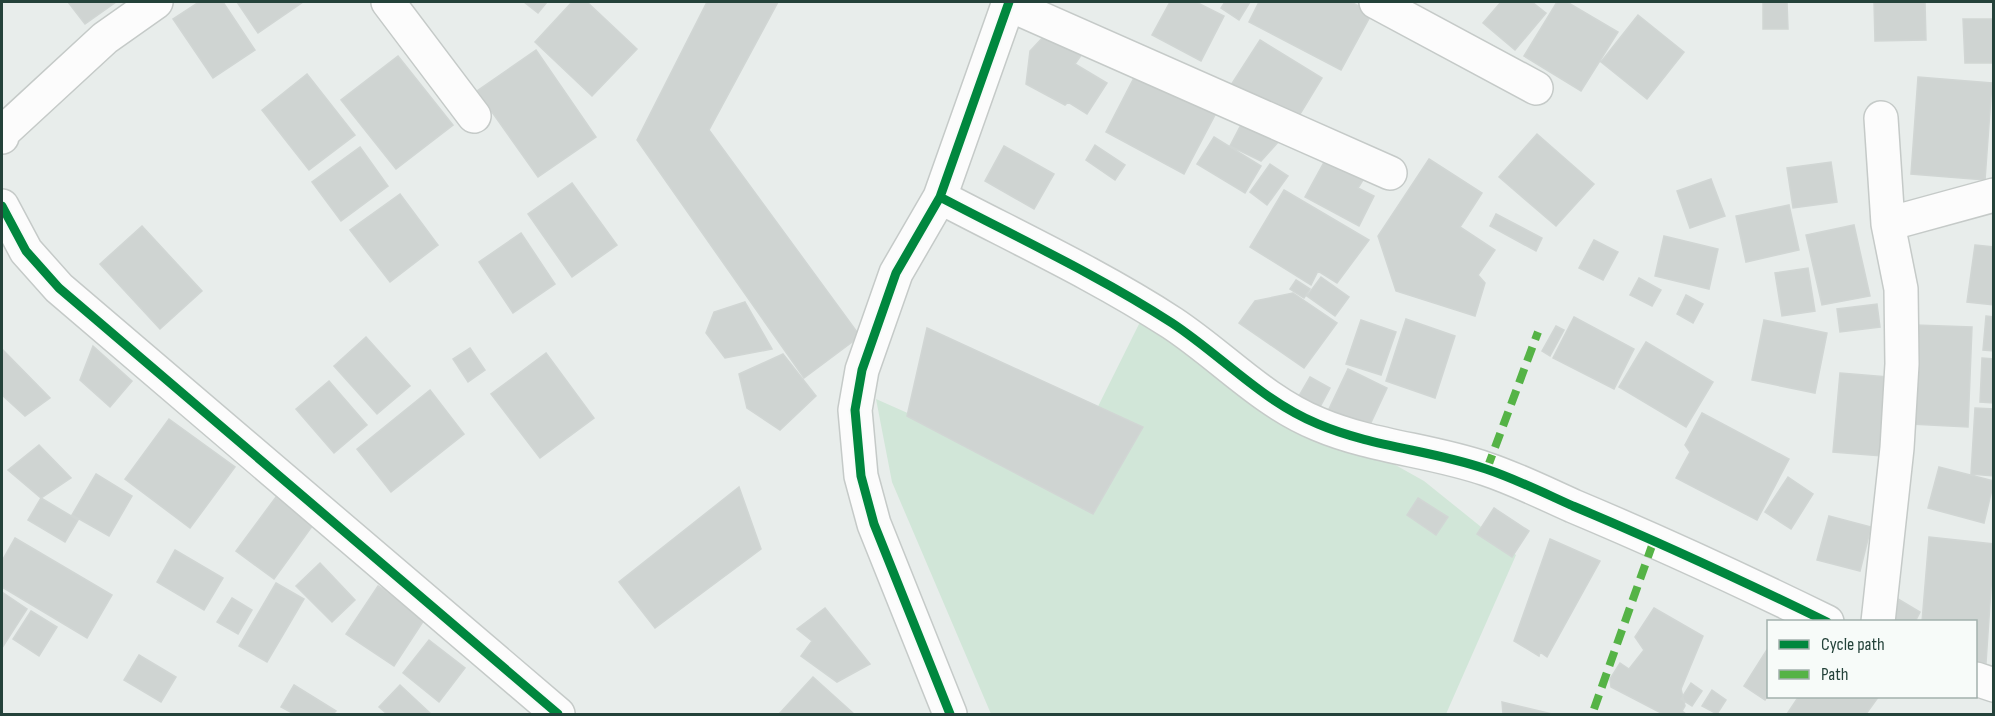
<svg xmlns="http://www.w3.org/2000/svg" width="1995" height="716" font-family="'Sofia Sans Condensed',sans-serif">
<style>
.green{fill:#d1e6d8}
.building{fill:#cfd4d2;stroke:#d1d6d4;stroke-width:1.5}
.lines{fill:none;stroke-linecap:round;stroke-linejoin:round}
.street-casing{stroke:#c5cac8;stroke-width:36}
.street{stroke:#fcfcfc;stroke-width:33}
.quiet{stroke:#55b346;stroke-width:8;stroke-dasharray:15 8;stroke-linecap:butt}
.cycleway-casing{stroke:#f7fbf9;stroke-width:13}
.cycleway{stroke:#00873e;stroke-width:9}
</style>
<rect width="100%" height="100%" fill="#e8edeb"/>
<path class="green" d="M1140,322L1424,481L1516,555L1446,714H991L892,482L876,399L1061,481Z"/>
<path class="building" d="M68,2H116L85,24Z
M199,2H223L255,50L213,78L173,19Z
M237,2H303L258,33Z
M524,2H547L538,13Z
M572,2H587L637,49L592,96L535,42Z
M707,2H778L709,130L860,336L804,378L637,140Z
M1170,2H1196L1224,16L1201,61L1152,35Z
M1225,2H1250L1239,20L1221,8Z
M1259,2H1351L1372,13L1341,70L1249,22Z
M1501,2H1532L1546,13L1515,50L1483,23Z
M1557,2H1567L1618,32L1581,91L1524,56Z
M1763,2H1787L1788,29H1763Z
M1874,2H1925L1926,40L1875,41Z
M1638,15L1684,52L1647,99L1601,62Z
M1963,19H1994V63H1965Z
M1047,33L1082,54L1075,64L1107,83L1087,114L1068,102L1065,105L1026,84L1030,51Z
M1260,40L1322,78L1294,124L1231,85Z
M536,50L596,137L538,177L477,91Z
M398,56L453,125L396,169L341,100Z
M1137,72L1216,113L1184,174L1106,132Z
M307,74L355,135L309,170L262,110Z
M1918,77L1992,83L1985,180L1911,174Z
M1243,121L1280,140L1261,161L1230,146Z
M1537,134L1594,184L1556,226L1499,177Z
M1214,137L1261,166L1245,193L1197,164Z
M1095,145L1125,165L1115,180L1086,160Z
M1004,146L1054,174L1034,209L985,181Z
M360,147L388,186L341,221L312,182Z
M1328,155L1366,175L1358,188L1374,196L1359,226L1305,197Z
M1429,159L1482,193L1460,227L1495,250L1478,275L1485,283L1475,316L1396,291L1378,236Z
M1831,162L1837,202L1793,208L1787,168Z
M1270,164L1288,176L1267,205L1250,192Z
M1711,179L1725,216L1690,228L1677,191Z
M572,183L617,245L572,277L528,214Z
M1284,190L1369,240L1337,283L1318,271L1311,285L1250,247Z
M400,194L438,245L390,282L350,230Z
M1789,205L1799,250L1746,262L1736,216Z
M1496,214L1542,238L1536,251L1490,226Z
M1854,225L1870,296L1822,305L1806,235Z
M142,226L202,291L160,329L100,264Z
M521,233L555,284L513,313L479,262Z
M1664,236L1718,249L1709,289L1655,276Z
M1594,240L1618,252L1603,280L1579,268Z
M1975,245L1994,247V305L1967,302Z
M1808,268L1815,311L1782,316L1775,273Z
M1321,277L1349,297L1335,316L1307,296Z
M1639,278L1661,290L1652,306L1630,295Z
M1296,280L1310,289L1304,298L1290,289Z
M1293,293L1337,323L1304,368L1239,323L1255,301Z
M1686,295L1703,304L1693,323L1677,314Z
M745,302L772,349L725,358L706,333L714,312Z
M1877,304L1880,327L1840,332L1837,309Z
M1986,316L1994,317V351L1983,350Z
M1574,317L1634,349L1614,389L1553,358Z
M1406,319L1455,336L1435,398L1386,381Z
M1361,320L1396,332L1381,375L1346,364Z
M1764,320L1827,333L1815,393L1752,380Z
M1915,325L1972,327L1968,427L1911,424Z
M1556,326L1564,330L1550,356L1542,351Z
M927,328L1143,427L1093,514L907,416Z
M366,337L410,386L377,414L334,366Z
M1646,342L1713,382L1686,427L1619,387Z
M93,346L132,381L110,407L80,380Z
M470,348L485,370L468,382L453,359Z
M2,349L50,398L25,416L2,395Z
M546,353L594,418L540,458L491,394Z
M783,354L816,396L780,430L747,408L739,374Z
M1982,358L1994,359V403L1980,402Z
M1348,369L1387,388L1368,429L1329,409Z
M1840,373L1888,377L1882,456L1833,452Z
M1310,377L1330,388L1320,407L1299,396Z
M329,381L367,425L334,453L296,409Z
M430,390L464,434L391,492L357,449Z
M1975,408L1994,409V476L1971,474Z
M1702,413L1789,459L1757,520L1676,478L1690,452L1685,445Z
M169,419L235,467L190,528L125,479Z
M39,445L71,478L41,498L8,470Z
M1939,467L1994,481L1984,523L1928,508Z
M96,474L132,496L109,536L72,515Z
M1788,477L1813,494L1791,529L1765,512Z
M739,487L761,549L655,628L619,582Z
M276,497L313,525L274,579L236,551Z
M41,498L78,520L65,542L28,520Z
M1418,498L1448,517L1436,535L1407,515Z
M1494,508L1529,531L1512,557L1477,534Z
M1829,516L1871,527L1860,571L1817,560Z
M1929,537L1994,544L1986,663L1976,662V622H1922Z
M15,538L112,595L87,638L2,587V561Z
M1550,539L1600,561L1547,657L1540,652L1539,656L1514,641Z
M175,550L223,578L204,610L157,582Z
M320,563L355,600L332,622L296,586Z
M276,583L304,599L267,662L239,646Z
M378,586L426,617L394,666L346,634Z
M2,592L27,609L2,648Z
M232,598L252,610L238,634L217,622Z
M1898,599L1920,612L1915,622H1885Z
M825,608L870,664L837,682L801,656L812,641L797,629Z
M1654,608L1703,636L1681,689L1685,706L1682,711L1686,714H1663L1611,687L1610,679L1620,663L1629,669L1644,650L1635,637Z
M31,611L57,627L39,656L13,639Z
M429,640L465,668L439,702L403,673Z
M1768,648V695L1765,700L1744,686Z
M139,655L176,677L161,702L124,680Z
M813,677L854,714H779Z
M1691,683L1702,691L1692,706L1681,699Z
M294,685L336,711L333,714H294L281,707Z
M400,685L431,714H387L379,707Z
M1712,690L1726,700L1717,714L1702,706Z
M1799,696H1879L1866,714H1787Z
M1502,702L1552,714H1503Z"/>
<g class="lines">
<g class="street-casing">
<path id="street" d="M388,2L474,116
M1376,2L1536,88
M1008,4L1390,173
M2,137V133L105,38L156,2
M940,197C1018,238 1098,275 1172,323C1222,356 1262,401 1318,424C1372,447 1431,450 1486,469C1516,479 1544,493 1573,506C1659,542 1743,581 1827,622
M2,206L26,251L59,288L558,714
M1888,224L1994,195
M1878,622L1897,448L1902,364L1901,289L1888,224L1881,118
M1976,679L1994,685
M950,714L874,524L861,476L855,410L862,370L896,273L940,197L1009,2"/>
</g>
<use href="#street" class="street"/>
<path class="quiet" d="M1487,469L1538,332
M1594,709L1654,540"/>
<g class="cycleway-casing">
<path id="cycleway" d="M940,197C1018,238 1098,275 1172,323C1222,356 1262,401 1318,424C1372,447 1431,450 1486,469C1516,479 1544,493 1573,506C1659,542 1743,581 1827,622
M2,206L26,251L59,288L558,714
M950,714L874,524L861,476L855,410L862,370L896,273L940,197L1009,2"/>
</g>
<use href="#cycleway" class="cycleway"/>
</g>
<rect width="1995" height="716" fill="none" stroke="#24423a" stroke-width="6"/>
<rect x="1767" y="620" width="210" height="78" fill="#f7fbf9" stroke="#a3b1ad" stroke-width="1.5"/>
<rect x="1779" y="640" width="30" height="9" fill="#00873e" stroke="#a3b1ad" stroke-width="1.5"/>
<text x="1821" y="650" font-size="18" fill="#24423a">Cycle path</text>
<rect x="1779" y="670" width="30" height="9" fill="#55b346" stroke="#a3b1ad" stroke-width="1.5"/>
<text x="1821" y="680" font-size="18" fill="#24423a">Path</text>
</svg>
